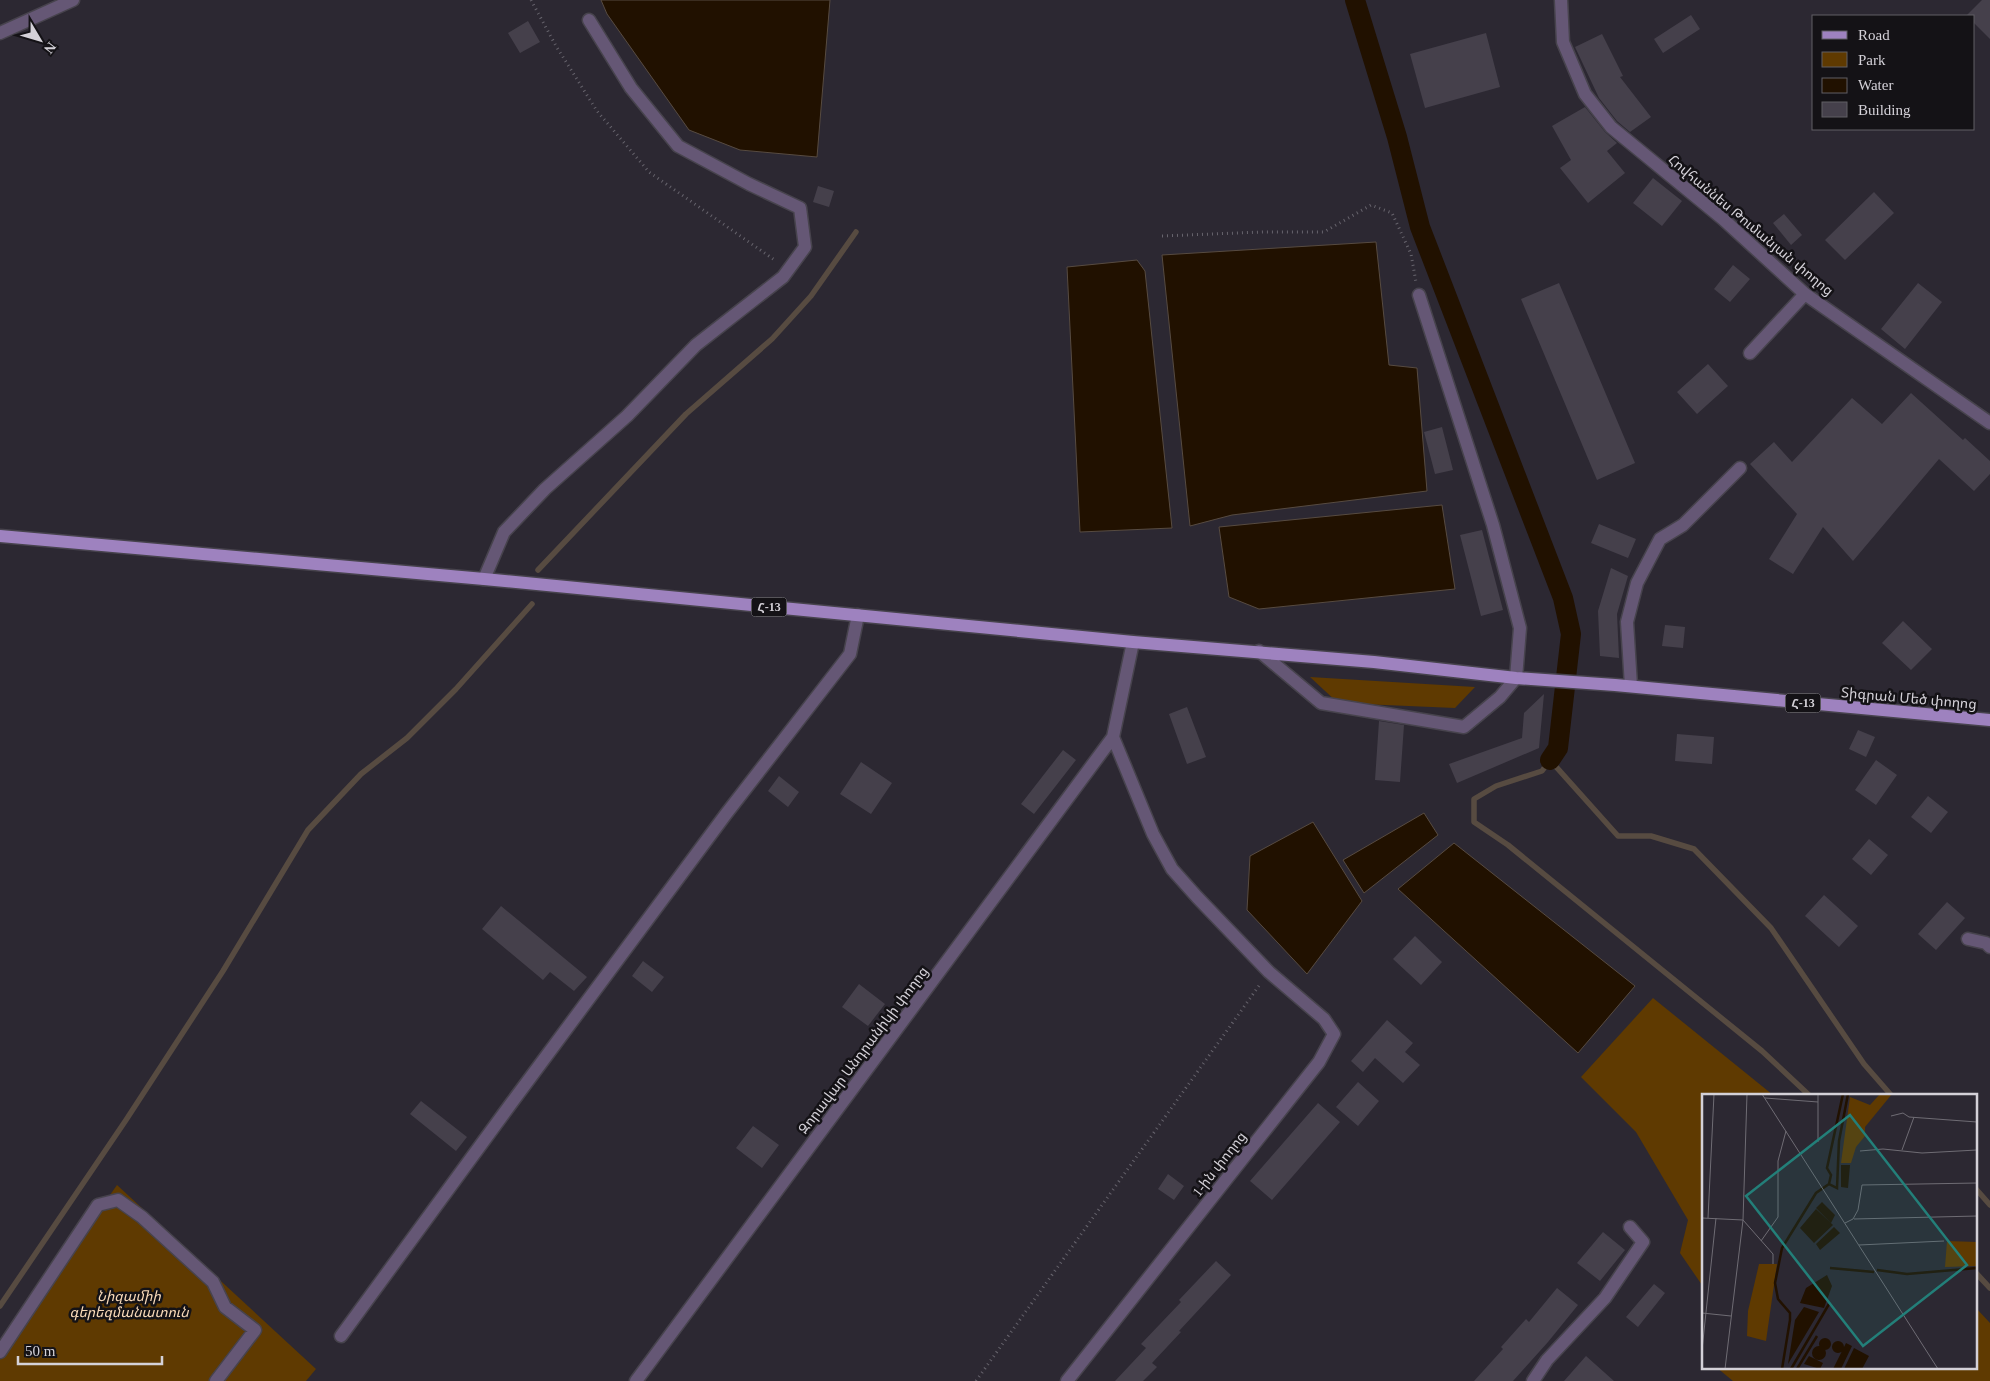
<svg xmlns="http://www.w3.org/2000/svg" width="1990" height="1381" font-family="'Times New Roman','Noto Sans Armenian',serif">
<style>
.green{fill:#5f3a01}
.water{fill:#211100;stroke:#574b41}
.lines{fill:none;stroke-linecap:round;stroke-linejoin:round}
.stream{stroke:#574b41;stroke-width:5.5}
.canal{stroke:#211100;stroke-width:20}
.building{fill:#45404b}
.minor-casing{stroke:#47434d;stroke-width:15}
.major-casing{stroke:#47434d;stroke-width:15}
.path{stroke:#67646d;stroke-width:3;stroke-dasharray:1 4;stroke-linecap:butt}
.minor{stroke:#655775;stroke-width:12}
.major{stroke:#9e82bf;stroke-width:12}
.labels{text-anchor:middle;stroke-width:5;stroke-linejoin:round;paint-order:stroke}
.shield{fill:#141216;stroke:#9a989e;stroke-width:1}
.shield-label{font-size:12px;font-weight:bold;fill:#d4d1d8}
.street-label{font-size:14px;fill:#d4d1d8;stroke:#141216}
.park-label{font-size:14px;font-style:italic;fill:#f9dab9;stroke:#141216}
.inset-river{fill:none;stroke:#211100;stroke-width:2.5}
.inset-road{fill:none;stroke:#6f6c74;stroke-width:1}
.view{fill:#237f79;fill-opacity:0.15;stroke:#237f79;stroke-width:2.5}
.inset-edge{fill:none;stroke:#d4d1d8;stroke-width:2.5}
</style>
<rect width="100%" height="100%" fill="#2c2832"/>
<path class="green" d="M1310,677L1475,687L1455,708L1338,703Z
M1653,998L1773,1095H1704V1288L1680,1253L1688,1220L1636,1132L1581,1077Z
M117,1185L316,1369L306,1381H0V1352Z
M1976,1308L1990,1323V1381H1733L1716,1367H1976Z"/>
<path class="water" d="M601,0H830L817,157L740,150L689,130L607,14Z
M1376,242L1389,365L1417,368L1427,491L1232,515L1190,526L1162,255Z
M1137,260L1145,271L1172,528L1080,532L1067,267Z
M1442,505L1455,589L1259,609L1229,597L1219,527Z
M1424,813L1438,835L1364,893L1343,860Z
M1313,822L1362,901L1307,974L1247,910L1250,856Z
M1454,843L1635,986L1578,1053L1398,889Z"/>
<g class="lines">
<path class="stream" d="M538,570L686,414L772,339L811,296L856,232
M1809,1095L1762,1051L1508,845L1474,822V799L1496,786L1542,771L1550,760L1618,836H1651L1694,849L1771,928L1864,1064L1891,1095
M1976,1189L1990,1205
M1976,1273L1990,1288
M0,1306L126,1120L223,971L308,830L361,774L407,738L456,689L532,604"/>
<path class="canal" d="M1355,0L1397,137L1420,227L1563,598L1571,634L1558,748L1550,760"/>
</g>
<path class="building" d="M1982,0H1990V39L1974,23V16H1966Z
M1691,15L1700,29L1663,53L1654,39Z
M528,21L540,42L520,53L508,33Z
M1486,33L1500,87L1425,108L1410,54Z
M1602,34L1623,76L1620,77L1651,117L1630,132L1617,121L1599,98L1575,47Z
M1585,107L1605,132L1617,143L1607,151L1625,173L1588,203L1560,168L1571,160L1552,126Z
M1653,178L1682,201L1662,226L1633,203Z
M818,186L834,191L829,207L813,202Z
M1874,192L1894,213L1845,260L1825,240Z
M1784,214L1802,235L1791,245L1773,223Z
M1733,265L1750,279L1730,302L1714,289Z
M1559,283L1635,463L1597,480L1521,299Z
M1918,283L1942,302L1905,349L1881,329Z
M1708,364L1728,386L1697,414L1677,392Z
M1911,393L1963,440L1965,438L1990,461V474L1974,491L1939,459L1853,561L1823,527L1793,574L1769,559L1797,514L1750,464L1774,442L1792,462L1852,398L1882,424Z
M1442,427L1453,470L1435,474L1424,432Z
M1599,524L1636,539L1628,558L1591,543Z
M1482,530L1503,610L1481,616L1460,535Z
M1611,568L1628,576L1617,614L1619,658L1600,656L1598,611Z
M1903,621L1932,649L1911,670L1882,643Z
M1665,625L1685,627L1683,648L1662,646Z
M1544,694L1539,748L1457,783L1449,764L1522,738L1524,713Z
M1187,707L1206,757L1187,764L1169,714Z
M1379,721L1404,725L1400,782L1375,780Z
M1858,730L1875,737L1866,757L1849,749Z
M1677,734L1714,737L1712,764L1675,761Z
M1063,750L1076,760L1034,814L1021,804Z
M1876,760L1897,775L1876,805L1855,790Z
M861,762L892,783L871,814L840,794Z
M779,776L799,792L788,807L768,791Z
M1928,796L1948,812L1931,833L1911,817Z
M1869,839L1888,855L1871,875L1852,859Z
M1824,895L1858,926L1839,947L1805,916Z
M1947,902L1965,918L1936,950L1918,934Z
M501,906L587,977L574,991L550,972L543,980L482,929Z
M1415,936L1442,962L1421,985L1393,959Z
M643,961L664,977L652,992L632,976Z
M859,984L885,1004L868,1026L842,1007Z
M1387,1020L1413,1043L1405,1052L1420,1065L1403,1083L1375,1058L1363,1072L1351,1061Z
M1358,1082L1379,1101L1358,1126L1336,1107Z
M421,1101L467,1137L456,1151L410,1114Z
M1318,1103L1340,1122L1272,1200L1250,1181Z
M753,1126L779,1145L762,1168L736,1148Z
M1168,1174L1184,1186L1174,1200L1158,1189Z
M1603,1232L1625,1250L1600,1281L1577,1263Z
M1216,1261L1231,1275L1179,1331L1181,1332L1152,1363L1157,1367L1143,1381H1115L1146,1348L1141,1344L1181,1302L1179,1300Z
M1654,1284L1665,1293L1638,1327L1626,1317Z
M1557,1288L1578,1305L1548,1342L1513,1381H1474L1503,1349L1501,1347L1526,1319L1529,1322Z
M1586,1356L1614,1381H1564Z"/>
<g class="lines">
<g class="minor-casing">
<path id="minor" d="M1561,0L1563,42L1585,94L1611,127L1723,219L1805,294L1990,423
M0,33L73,0
M1750,353L1805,294
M484,579L504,532L545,489L627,416L696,345L783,277L805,247L800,208L749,184L678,146L631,88L589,20
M1259,651L1321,703L1464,727L1500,697L1516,678L1520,628L1493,525L1419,295
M1631,686L1627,622L1637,583L1660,539L1683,525L1740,468
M1968,939L1986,943L1990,947
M341,1336L510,1105L726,814L850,654L858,615
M0,1352L98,1205L118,1200L142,1217L213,1282L225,1307L255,1330L216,1381
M636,1381L1113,737
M1067,1381L1319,1062L1334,1034L1324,1019L1269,972L1197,897L1172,869L1153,834L1113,737L1133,642
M1533,1381L1547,1360L1605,1298L1643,1242L1630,1227"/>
</g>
<g class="major-casing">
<path id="major" d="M0,536L484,579L1133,642L1374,662L1516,678L1615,685L1990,720"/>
</g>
<path class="path" d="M531,0L556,46L597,111L649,172L776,261
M1162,236L1262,232H1324L1371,205L1392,213L1411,254L1416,282
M976,1381L1261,983"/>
<use href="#minor" class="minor"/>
<use href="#major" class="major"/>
</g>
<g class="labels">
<g class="shield">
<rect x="751.5" y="597.5" width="35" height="19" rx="4"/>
<rect x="1785.5" y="693.5" width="35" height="19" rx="4"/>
</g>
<g class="shield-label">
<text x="769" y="611">Հ-13</text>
<text x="1803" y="707">Հ-13</text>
</g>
<g class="street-label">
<text transform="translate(1751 225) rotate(40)" y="5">Հովհաննես Թումանյան փողոց</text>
<text transform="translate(1909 698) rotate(5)" y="5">Տիգրան Մեծ փողոց</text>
<text transform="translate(863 1050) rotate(-53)" y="5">Զորավար Անդրանիկի փողոց</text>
<text transform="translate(1219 1164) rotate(-52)" y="5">1-ին փողոց</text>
</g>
<g class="park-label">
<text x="129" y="1301">Նիզամիի<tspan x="129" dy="16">գերեզմանատուն</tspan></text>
</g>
</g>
<g transform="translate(1702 1094)">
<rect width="275" height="275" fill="#2c2832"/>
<path d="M178,0H190L163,33V42L154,53L149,69H139L148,3L168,11ZM245,147L275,148V172L243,173ZM57,170H75L64,247L45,242L46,217Z" fill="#5f3a01"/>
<path d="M139,71H148L146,94L139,93ZM120,108L133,121L129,129L114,114ZM114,115L131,131L112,149L98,134ZM132,133L138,139L118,156L114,150ZM125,181L130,192L122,214L98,209L104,194ZM102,213L117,218L86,270L93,226ZM117 250a6 6 0 1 1 12 0a6 6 0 1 1-12 0ZM130 253a6 6 0 1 1 12 0a6 6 0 1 1-12 0ZM144,249L150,252L139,275H131ZM110 259a7 7 0 1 1 14 0a7 7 0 1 1-14 0ZM152,254L167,262L160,275H142ZM107,262L121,269L118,275L102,270Z" fill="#211100"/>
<path class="inset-river" d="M141,0L125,74L129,81L127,90L135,94L137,47L146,0M128,174L172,178M175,176L205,180L275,174M80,275L88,226V219L76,205L73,189L80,154L114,99L127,90M89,275L127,210M95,275L115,242"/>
<path class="inset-road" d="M60,0L236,275M63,4L116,8M189,22L201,19L207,23L275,28M116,48V0M200,56L212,23M158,57L181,55L220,59L275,56M0,124L41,126M6,124L12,0M152,125L275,122M41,126L71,160V170M143,129L151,125L156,116L160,91L275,89M59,147L76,123V67L84,37M157,151L242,147M0,219L29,222M0,256L14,124M23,275L41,126L45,0"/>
<path class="view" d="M148,21L265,171L161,252L44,102Z"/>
<rect width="275" height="275" class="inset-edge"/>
</g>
<rect x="1812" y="15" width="162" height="115" fill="#141216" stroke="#615e64"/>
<rect x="1822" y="31" width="25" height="8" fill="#9e82bf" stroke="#615e64"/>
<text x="1858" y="40" font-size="15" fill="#d4d1d8">Road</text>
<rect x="1822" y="52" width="25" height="15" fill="#5f3a01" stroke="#615e64"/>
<text x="1858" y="65" font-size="15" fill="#d4d1d8">Park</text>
<rect x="1822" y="78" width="25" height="15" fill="#211100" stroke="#615e64"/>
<text x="1858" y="90" font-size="15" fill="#d4d1d8">Water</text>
<rect x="1822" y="102" width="25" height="15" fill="#45404b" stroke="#615e64"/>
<text x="1858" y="115" font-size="15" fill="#d4d1d8">Building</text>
<g transform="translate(40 40) rotate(128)" stroke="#141216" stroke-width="4" paint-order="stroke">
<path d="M0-4L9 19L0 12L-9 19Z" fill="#d4d1d8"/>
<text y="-8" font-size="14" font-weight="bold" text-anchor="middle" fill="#d4d1d8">N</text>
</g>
<path d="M18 1356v8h144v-8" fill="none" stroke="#d4d1d8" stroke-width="2.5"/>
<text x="25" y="1356" font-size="15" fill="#d4d1d8" stroke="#141216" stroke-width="4" paint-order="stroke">50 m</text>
</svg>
